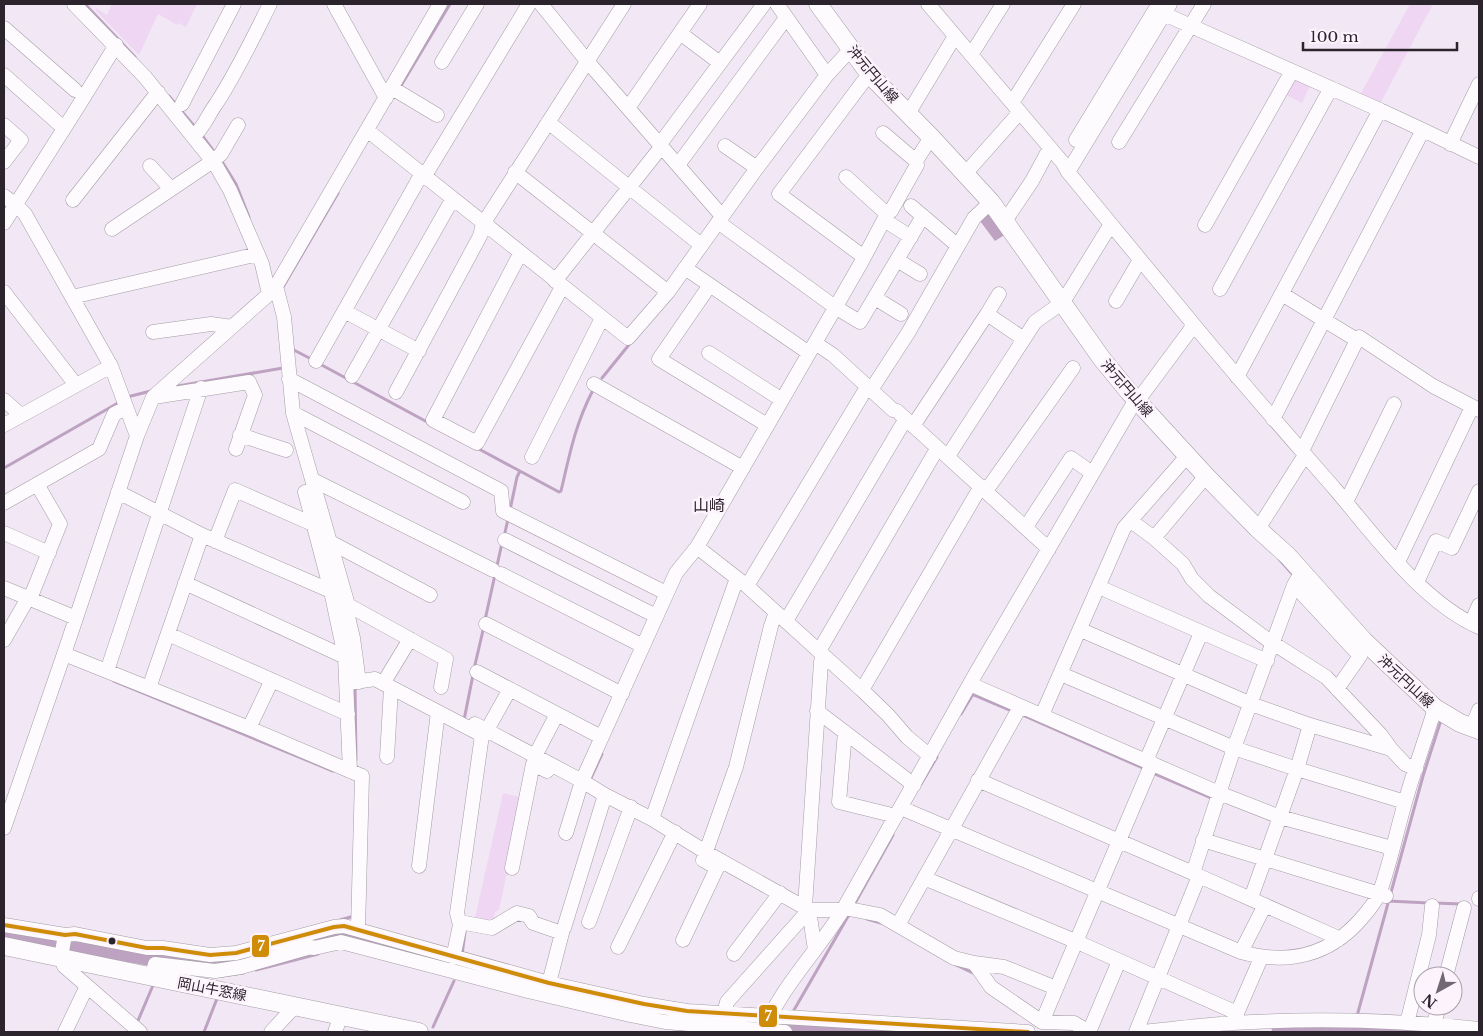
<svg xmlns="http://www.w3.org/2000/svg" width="1483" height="1036" font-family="'Libre Baskerville','Noto Sans JP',serif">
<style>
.green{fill:#efd7f3}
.water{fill:#bea2c2}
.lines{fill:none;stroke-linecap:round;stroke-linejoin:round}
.stream{stroke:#bea2c2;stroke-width:3}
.river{stroke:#bea2c2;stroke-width:19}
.minor-casing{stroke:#a49ca6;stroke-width:15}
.major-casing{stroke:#a49ca6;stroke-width:19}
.minor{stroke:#fdfbfd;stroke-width:14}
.major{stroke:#fdfbfd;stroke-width:18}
.bus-1-casing{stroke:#fcf3fd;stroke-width:8}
.bus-1{stroke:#ce8c09;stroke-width:4}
.bus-dot{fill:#2c242d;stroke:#fcf3fd;stroke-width:2}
.labels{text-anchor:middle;stroke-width:5;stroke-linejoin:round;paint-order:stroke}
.street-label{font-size:14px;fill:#2c242d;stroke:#fcf3fd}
.quarter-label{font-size:16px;fill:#2c242d;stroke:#fcf3fd}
.line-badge{stroke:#fcf3fd;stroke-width:2}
.badge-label{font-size:14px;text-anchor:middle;font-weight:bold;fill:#fff}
</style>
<rect width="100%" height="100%" fill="#f2e7f4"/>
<path class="green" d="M112,4H197L186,27L179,23L177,25L158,14L139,55L95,10L96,8L107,15Z
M1410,4H1433L1380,104L1360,95Z
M1293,79L1311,84L1302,103L1284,94Z
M503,793L523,798L499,910L495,912L493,923L475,918Z"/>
<path class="water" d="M991,209L1009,232L995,241L980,221Z"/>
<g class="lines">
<path class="stream" d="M85,4L135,57
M399,89L450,4
M169,96L195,127
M201,134L215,153
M221,160L236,184L249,217
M283,287L338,193
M292,349L313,360
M318,363L429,423
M602,378L632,341
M172,387L283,368
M127,397L151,391
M477,448L559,492L561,491C570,453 575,425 593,390
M4,468L118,403L119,400
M510,510L517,477L520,471
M504,537L508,519
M1279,559L1294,576
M485,620L502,543
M474,669L484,626
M114,681L333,771
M355,686L356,760
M972,694L1012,711
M961,714L973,694
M1020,714L1145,769
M464,720L473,675
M1153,773L1214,799
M590,780L602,754
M921,784L937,757
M1388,901L1429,903
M1435,903L1461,904
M854,905L893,835
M867,919L881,923
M340,920L354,916
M462,955L465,932
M956,965L975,974
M256,970L318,954
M222,976L243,973
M794,1010L850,913
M1357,1016L1423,776L1441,720
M137,1023L154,983
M433,1027L454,981
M204,1032L218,996"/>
<path class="river" d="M4,932L142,955L195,962H234L249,958
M290,947L336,935H346L450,964
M749,1021L912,1032
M1281,1032L1323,1029L1404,1032"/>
<g class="minor-casing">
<path id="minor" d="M74,4L145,77L215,164L230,190L262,264L269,294
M334,4L386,98
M541,4L587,61L722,216
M777,4L827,75L851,49
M4,28L75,90
M680,33L720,63
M971,55L1003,4
M442,62L477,4
M4,75L59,124
M392,88L437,115
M1012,103L1074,4
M182,104L234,4
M628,108L700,4
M908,114L955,36
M548,122L701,245
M4,125L21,140L4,162
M367,130L628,338L668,292L757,168L827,75
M1423,130L1479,157
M883,133L916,161
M194,136C204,127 208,115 216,104C237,72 253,38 270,4
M1076,140L1155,10L1164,14L1170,4
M1119,142L1204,4
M660,144L764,4
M1450,144L1479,84
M725,146L757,168
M678,165L786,18
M150,166L171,189
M515,172L668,292
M1068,172L1164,14L1380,110L1237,377
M965,174L1020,112
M424,177L529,4
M846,177L887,214
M4,196L16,205L25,214L111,366L137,436
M73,200L158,92
M911,206L958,246
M884,220L911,237
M1005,221L1032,181L1046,155L1052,150
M718,222L835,307L860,322L923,216
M4,223L79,105L116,45
M1205,225L1292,71
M112,229L213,161L221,154L238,125
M520,254L433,420L477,443L562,287
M864,257L779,194L863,82L870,75
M897,260L920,274
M685,268L809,353
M555,281L662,146
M710,285L659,359L767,425
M276,286L284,317L293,413L348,605
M1220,289L1331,88
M4,292L76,385
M1282,294L1324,320L1423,130L1380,110
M72,297L258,254
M875,298L901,314
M1116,301L1137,265L1141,262
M344,311L419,351
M987,314L1024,339
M1194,325C1240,381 1288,435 1335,489C1374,535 1423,603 1479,627
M153,332L211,324L232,327
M1357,340L1359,337L1433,386L1479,410
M815,343L833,355L893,410L897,411L1049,549
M709,353L782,400
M316,361L421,175
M352,376L452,200
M289,379L501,491L503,511L666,593
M594,384L743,468
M396,392L480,236L483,224L624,4
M154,397L249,382L255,395L236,449
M4,400L21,415
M293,413L463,502
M1273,419L1324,320L1357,340L1302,451
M4,425L111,366
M913,426L987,314L999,294
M240,435L286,450
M948,456L1035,322L1063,302L1111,224
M532,457L602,318
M313,480L493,570
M986,491L1073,368
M118,492L202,535L331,591
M305,492L331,591L345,657L350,771
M1346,502L1394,404
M4,503L99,449L114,414L126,408
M1131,521L1154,538L1183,564L1192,579L1209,596L1268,640L1326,677L1380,734L1391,749
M1026,527L1071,458L1092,473
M1258,529L1305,455
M4,533L49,553
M1154,538L1206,476
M505,540L656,616
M215,541L235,490L315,525
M326,544L330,542L430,595
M697,547L747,586L862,690L888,715L907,737L930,756
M1398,562L1472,407
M501,574L643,646
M1417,582L1436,541L1452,548L1479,491
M185,583L345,657
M1294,585L1360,656L1337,689
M747,586L864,392L871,390L908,333L974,218L991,202
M1099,587L1267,661
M4,588L76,618
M30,599L60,524L37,484
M340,604L348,605L446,659L441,687
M345,604L353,638L359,682
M786,621L902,425
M1471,623L1479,605
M486,624L622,694
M1081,630L1251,704L1310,725L1391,749L1405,764L1416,769
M168,634L348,714
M4,640L28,598
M819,651L934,454
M64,654L249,728L362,776L358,930
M107,671L201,388
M477,672L601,737
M1061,674L1234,748L1297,769L1405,802
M387,677L410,639
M348,683L375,679L482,735L457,913L460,925L453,958
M970,684L1219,793L1280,817L1392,848
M149,688L202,535
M862,690L981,486
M817,711L914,785
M1042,715L1124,528L1188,455
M475,724L582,781L605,795
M1472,727L1479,710
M249,728L272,680
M487,730L510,689
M845,732L839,802L896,816
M535,756L557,714
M387,757L391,688
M1146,761L1201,633
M978,780L1193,873
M901,808L1241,952C1287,965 1329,956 1361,919C1368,911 1375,903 1379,894C1389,868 1396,834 1404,806C1413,773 1425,741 1435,708
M652,819L737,578
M4,828L64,654L137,436L153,397L269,294L276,286L440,4
M566,833L582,781L676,573L697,547L707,530L861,263L887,214L891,211L917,165L916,161L931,137
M1203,840L1386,896
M419,866L438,712
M512,868L533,764L547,771
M1199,876L1334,936L1338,940
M924,878L1075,941L1237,1013
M1251,898L1297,769L1310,725
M1479,898V899
M805,907L821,662L823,655
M809,910L815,950
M589,922L631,807
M4,925L65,935L75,934L147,948H163L210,955L236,953L334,927L344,926L549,983L644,1004L687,1011L1028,1032
M460,925L465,923L492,928L517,913L529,916L533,923L562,933L549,983
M898,925L1020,707
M564,928L605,795L652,819L709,854L809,910H838L844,908L880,915L954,958L974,963L991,987L1042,1022L1074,1023L1089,1032
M65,935L61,957L64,966L140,1032
M683,940L717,868L703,860L736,767L771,626L776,612
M618,947L675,832
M1241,952L1265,905
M734,954L780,893
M974,963L1004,967L1056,988
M152,976L155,964L215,971L241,967L311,947L314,948L341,942L528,991L630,1015L665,1022L785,1032
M1446,976L1464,908
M724,1013L727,1002L809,910
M1234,1020L1261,958
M1042,1022L1152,763
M1407,1023L1429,935L1432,906
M1434,1024L1439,1006
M65,1032L87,986
M271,1032L295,1006
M335,1032L341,1015
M763,1032C781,986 819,950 844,908L976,673L1132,406L1139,399L1194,325L1068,172L1063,163L928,4
M1089,1032L1119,961
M1136,1032L1199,876L1193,873L1234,748L1294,585L1301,573
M1142,1032C1172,1029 1203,1025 1233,1023C1315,1018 1398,1020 1479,1029"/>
</g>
<g class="major-casing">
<path id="major" d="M818,4L870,75L931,137L991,202L1102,359L1129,392L1206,476L1258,529L1288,556L1364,641L1435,708L1460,723L1479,730
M4,946L419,1032"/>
</g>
<use href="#minor" class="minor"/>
<use href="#major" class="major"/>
<g class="bus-1-casing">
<path id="bus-1" d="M4,925L65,935L75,934L147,948H163L210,955L236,953L334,927L344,926L549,983L644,1004L687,1011L1028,1032"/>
</g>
<use href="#bus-1" class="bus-1"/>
</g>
<circle class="bus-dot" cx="112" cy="941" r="4.5"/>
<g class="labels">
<g class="street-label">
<text transform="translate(873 74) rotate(50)" y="5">沖元円山線</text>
<text transform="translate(1127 388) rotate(49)" y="5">沖元円山線</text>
<text transform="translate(1406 681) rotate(43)" y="5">沖元円山線</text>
<text transform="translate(212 989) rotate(11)" y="5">岡山牛窓線</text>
</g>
<g class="quarter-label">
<text x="709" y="511">山崎</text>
</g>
</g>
<g class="line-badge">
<rect x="251" y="934" width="19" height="24" rx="5" fill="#ce8c09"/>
<rect x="758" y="1004" width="20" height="24" rx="5" fill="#ce8c09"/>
</g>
<g class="badge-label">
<text x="261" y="951">7</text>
<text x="768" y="1021">7</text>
</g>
<rect width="1483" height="1036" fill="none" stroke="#2c242d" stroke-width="10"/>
<g transform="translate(1438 991) rotate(219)"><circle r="24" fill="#fcf3fd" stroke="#a9a0aa"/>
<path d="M0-4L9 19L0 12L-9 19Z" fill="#716873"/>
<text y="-8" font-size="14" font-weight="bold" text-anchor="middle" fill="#2c242d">N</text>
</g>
<path d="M1303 42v8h154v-8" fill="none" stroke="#2c242d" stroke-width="2.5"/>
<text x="1310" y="42" font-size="15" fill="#2c242d" stroke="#fcf3fd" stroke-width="4" paint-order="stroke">100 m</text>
</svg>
